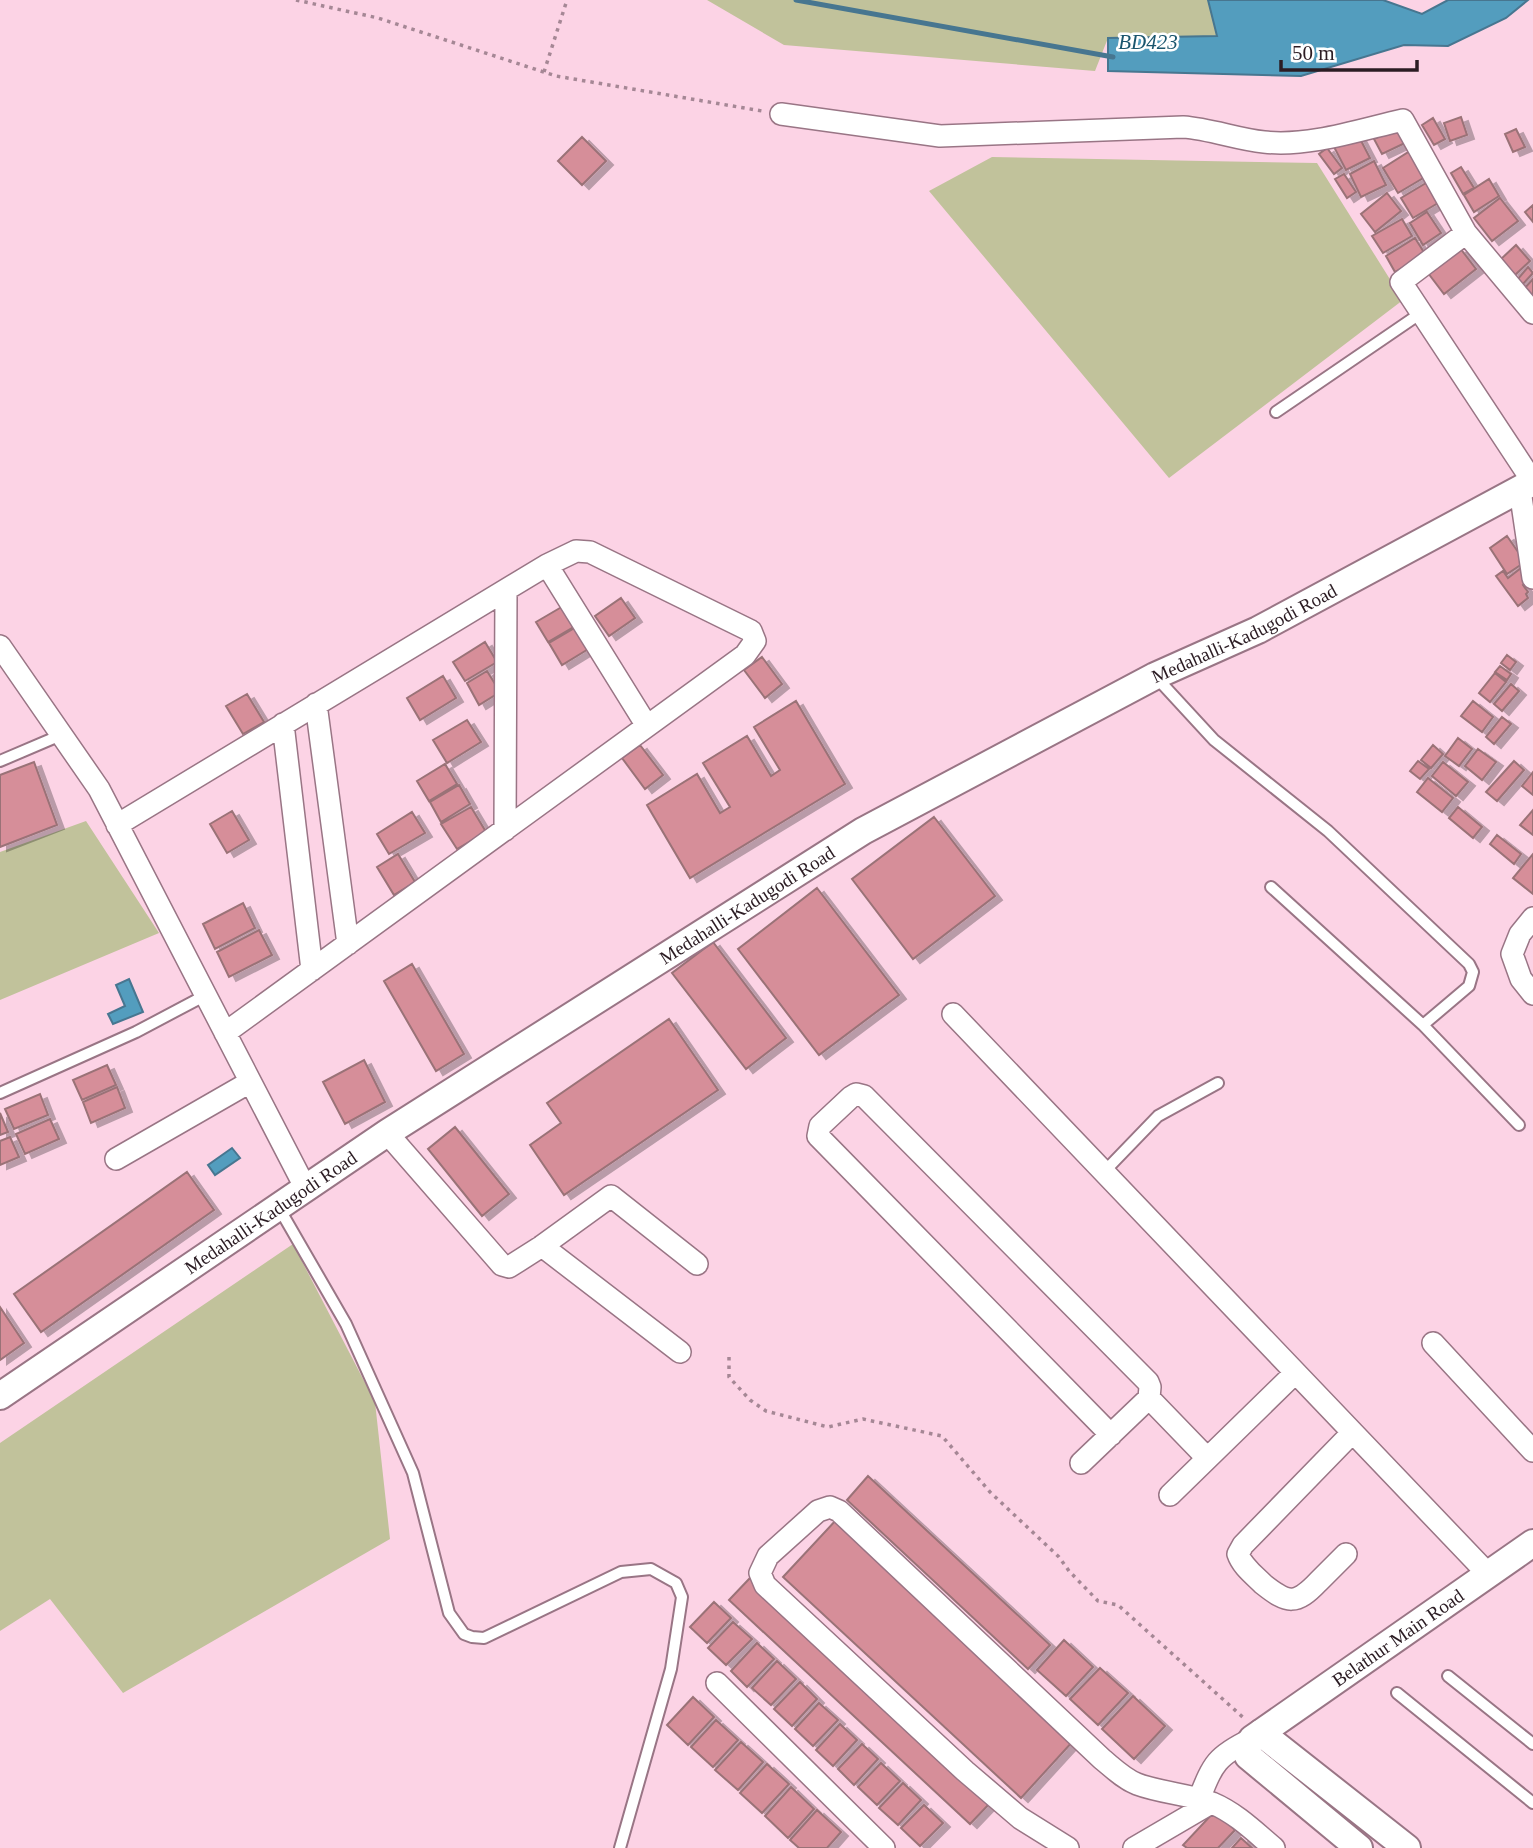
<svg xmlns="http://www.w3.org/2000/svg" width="1533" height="1848" font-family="'Times New Roman',serif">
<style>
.green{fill:#c1c29b}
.water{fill:#539dbe;stroke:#477690;stroke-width:2}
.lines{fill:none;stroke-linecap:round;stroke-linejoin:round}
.stream{stroke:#477690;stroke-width:5}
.building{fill:#d68e99;stroke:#9a7277;stroke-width:2;filter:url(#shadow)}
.service-casing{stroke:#997585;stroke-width:14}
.minor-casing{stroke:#997585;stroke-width:24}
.tertiary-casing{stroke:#997585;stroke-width:30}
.path{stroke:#a58795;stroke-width:3.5;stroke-dasharray:3.5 5;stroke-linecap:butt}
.service{stroke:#fff;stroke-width:10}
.minor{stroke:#fff;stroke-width:21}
.tertiary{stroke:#fff;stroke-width:26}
.labels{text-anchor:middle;stroke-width:5;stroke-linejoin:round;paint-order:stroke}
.street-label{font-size:19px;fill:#2b1c23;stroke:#fff}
.water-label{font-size:21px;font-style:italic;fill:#1a556d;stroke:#fff}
</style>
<defs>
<filter id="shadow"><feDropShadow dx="7" dy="4" stdDeviation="0" flood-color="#0004"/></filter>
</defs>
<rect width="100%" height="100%" fill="#fcd3e5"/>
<path class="green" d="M707,0H1208L1218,36L1108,38L1095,71L784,45Z
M992,157L1317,163L1403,300L1169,478L929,191Z
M86,821L159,933L0,1000V852Z
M293,1244L375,1402L390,1539L123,1693L50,1599L0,1631V1443Z"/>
<path class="water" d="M1208,0H1383L1422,14L1448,0H1528L1506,18L1448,46L1404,45L1301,76L1108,71V38L1217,36Z
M129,979L143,1012L113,1024L108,1014L125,1006L116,985Z
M232,1148L240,1158L215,1175L208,1165Z"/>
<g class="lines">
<path class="stream" d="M796,0L1113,57"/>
</g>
<path class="building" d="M1461,117L1467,135L1450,141L1444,123Z
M1433,118L1445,139L1434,145L1422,125Z
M1397,128L1405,143L1382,154L1374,139Z
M1516,129L1525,147L1513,152L1505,134Z
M1357,133L1370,158L1346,170L1333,145Z
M582,137L606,161L582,185L558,161Z
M1327,148L1342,168L1334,174L1319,154Z
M1410,151L1425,177L1398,193L1383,168Z
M1374,161L1386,185L1361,197L1350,174Z
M1461,167L1474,188L1463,194L1451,173Z
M1344,174L1356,192L1347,198L1335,179Z
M1489,179L1499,196L1474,212L1464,195Z
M1426,183L1438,203L1413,218L1401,198Z
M1387,193L1401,211L1375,232L1361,214Z
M1500,198L1518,221L1492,241L1474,218Z
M1533,205V222L1525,212Z
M1427,212L1441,233L1423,245L1410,223Z
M1402,219L1412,236L1383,253L1372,236Z
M1415,238L1425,254L1395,272L1386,256Z
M1516,245L1530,261L1515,275L1501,259Z
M1460,248L1476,269L1444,294L1428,273Z
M1528,267L1533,273L1522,285L1517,280Z
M1533,279V299L1523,290Z
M1507,536L1525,562L1507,574L1490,548Z
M1521,568L1530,580L1523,585L1528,592L1526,594L1528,598L1518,606L1496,576L1503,571L1508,578Z
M621,598L635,618L609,636L595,616Z
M565,605L577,625L548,642L536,622Z
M578,626L590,648L562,665L549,643Z
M485,642L497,662L465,681L453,662Z
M1507,655L1516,662L1510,670L1501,663Z
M762,657L782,684L765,698L744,670Z
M1500,666L1511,674L1507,680L1495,672Z
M487,671L500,692L479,705L467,683Z
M1495,673L1506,682L1490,702L1479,693Z
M443,676L456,698L420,720L407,698Z
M1511,684L1519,691L1502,711L1494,704Z
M247,694L264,722L243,734L226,706Z
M796,701L845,784L690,878L647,805L697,774L720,813L730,807L703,763L747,736L771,776L780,770L754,727Z
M1473,701L1493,717L1482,732L1461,716Z
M1502,717L1511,724L1494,744L1486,737Z
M467,720L481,742L447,763L433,740Z
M1458,738L1472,749L1459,766L1445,756Z
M640,745L663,775L645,789L622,758Z
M1433,745L1443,754L1431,768L1421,760Z
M1478,749L1496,762L1482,780L1465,766Z
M1418,761L1429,769L1420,779L1410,771Z
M1514,761L1524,770L1497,801L1486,792Z
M34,762L57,825L0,847V775Z
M1443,762L1468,782L1456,796L1432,776Z
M445,764L457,784L429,801L417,781Z
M1533,772V795L1522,786Z
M1428,778L1453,798L1442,812L1417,792Z
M459,785L470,804L441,822L430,802Z
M471,807L486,832L457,849L441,824Z
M1458,807L1482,827L1473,838L1449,818Z
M1533,810V835L1520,825Z
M232,811L249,840L227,853L210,824Z
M412,812L425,833L389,854L377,834Z
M934,817L995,896L913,959L852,879Z
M1497,835L1521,854L1514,864L1490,844Z
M398,854L415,882L394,895L377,867Z
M1533,854V894L1513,878Z
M817,888L899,995L819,1055L738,949Z
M243,903L255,928L215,949L203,924Z
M259,930L272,955L229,977L217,952Z
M713,942L786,1038L746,1069L672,973Z
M412,964L464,1054L436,1071L384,981Z
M669,1019L718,1090L564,1195L530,1145L561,1123L547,1103Z
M364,1060L385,1102L345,1124L323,1082Z
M107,1065L116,1085L82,1100L73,1080Z
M117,1087L125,1108L91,1123L83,1102Z
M40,1094L48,1115L14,1129L5,1109Z
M0,1113L8,1132L0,1135Z
M50,1119L59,1139L25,1154L16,1134Z
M455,1127L509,1194L482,1216L428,1149Z
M10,1137L19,1157L0,1165V1141Z
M187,1172L214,1210L41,1332L14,1294Z
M0,1307L24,1343L0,1360Z
M868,1476L1050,1645L1028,1669L847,1500Z
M837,1519L1074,1740L1021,1798L783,1577Z
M750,1578L991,1802L970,1824L729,1600Z
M714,1602L731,1618L707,1643L690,1627Z
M733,1622L752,1639L726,1665L708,1648Z
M1064,1640L1093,1667L1066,1696L1037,1670Z
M757,1643L774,1659L747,1687L731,1671Z
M777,1661L796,1679L771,1705L752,1688Z
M1100,1668L1128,1693L1098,1725L1070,1699Z
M800,1682L817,1699L792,1726L774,1709Z
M1133,1696L1165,1726L1134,1759L1102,1729Z
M693,1697L714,1717L688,1745L667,1725Z
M819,1703L838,1720L813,1746L795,1729Z
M716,1720L738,1740L713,1767L691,1747Z
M840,1724L857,1740L833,1766L816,1750Z
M741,1742L763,1762L738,1790L715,1770Z
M862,1744L878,1759L854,1785L838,1769Z
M881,1763L900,1781L877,1805L858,1787Z
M767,1764L789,1784L762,1813L740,1793Z
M903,1783L921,1800L898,1825L879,1808Z
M791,1787L814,1809L788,1838L765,1816Z
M924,1805L943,1823L920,1846L901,1828Z
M817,1810L841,1832L827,1848H799L790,1840Z
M1215,1811L1235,1830L1218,1848H1187L1183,1845Z
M1241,1838L1252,1848H1232Z"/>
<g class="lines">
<g class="service-casing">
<path id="service" d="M1276,412L1421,313
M1155,676L1214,740L1328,831L1469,964L1473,972L1469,986L1423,1025
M0,761L61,735
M1271,887L1423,1025L1519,1125
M0,1093L136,1032L206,995
M1103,1173L1158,1116L1218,1083
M279,1208L346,1324L413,1473L449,1613L464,1634L472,1637L484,1638L621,1572L651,1569L676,1583L682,1597L671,1669L620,1848
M1448,1676L1533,1744
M1397,1693L1533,1803"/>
</g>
<g class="minor-casing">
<path id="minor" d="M781,114L940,136L1183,127C1211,129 1236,139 1264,142C1309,147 1359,130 1403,120L1466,233L1533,313
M1466,233L1401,282L1533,482
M1520,490L1533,578
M547,565L647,726
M0,646L99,789L306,1189
M316,704L348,944
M283,724L312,970
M117,825L547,565L576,551L590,552L751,631L755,641L745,655L225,1033
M505,830L506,590
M1533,918L1520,934L1512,954L1521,979L1533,994
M953,1014L1489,1575
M387,1133L502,1265L509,1267L542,1246L611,1196L697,1264
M116,1159L250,1082
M542,1246L680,1352
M1433,1343L1533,1451
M1149,1398L1207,1458
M1081,1463L1149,1398L1150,1387L1148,1382L864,1096L856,1094L851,1097L820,1126L818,1136L1111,1435
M1170,1495L1294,1374
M1346,1554C1337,1563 1328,1572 1318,1582C1296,1605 1288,1604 1263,1584C1254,1575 1242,1566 1238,1554L1243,1545L1352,1433
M717,1683L884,1848
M1199,1799C1213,1764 1216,1756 1252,1739
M1068,1848L1020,1818L965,1771L765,1585L760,1573L768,1556L818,1511L830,1507L839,1511L1102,1759C1113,1768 1124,1779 1137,1784C1161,1793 1188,1794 1212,1803C1236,1813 1255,1832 1274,1848
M1134,1848L1211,1803"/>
</g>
<g class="tertiary-casing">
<g id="tertiary">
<path id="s1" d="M0,1396L387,1133L863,831L1155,676L1258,630L1533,482"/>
<path d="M1261,1733L1407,1848"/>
<path id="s2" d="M1359,1848L1248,1756L1247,1748L1252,1739L1533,1543"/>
</g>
</g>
<path class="path" d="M296,0L378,18L556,76L762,111
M544,72L567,0
M729,1357V1377L750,1400L766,1411L828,1427L863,1419L942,1436L990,1492L1059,1557L1069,1571L1098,1601L1118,1605L1246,1720"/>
<use href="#service" class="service"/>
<use href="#minor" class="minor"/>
<use href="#tertiary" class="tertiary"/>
</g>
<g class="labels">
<g class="street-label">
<text dy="7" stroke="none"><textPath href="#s1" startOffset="1461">Medahalli-Kadugodi Road</textPath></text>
<text dy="7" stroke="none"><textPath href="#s1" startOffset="894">Medahalli-Kadugodi Road</textPath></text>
<text dy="7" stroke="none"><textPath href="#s1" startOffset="327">Medahalli-Kadugodi Road</textPath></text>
<text dy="7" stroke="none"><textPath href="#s2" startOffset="340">Belathur Main Road</textPath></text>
</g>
<g class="water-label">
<text x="1148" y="49">BD423</text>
</g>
</g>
<path d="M1281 60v10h136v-10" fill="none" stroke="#2b1c23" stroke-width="3.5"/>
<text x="1292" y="60" font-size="21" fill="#2b1c23" stroke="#ffffff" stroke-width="5" paint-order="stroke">50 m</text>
</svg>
